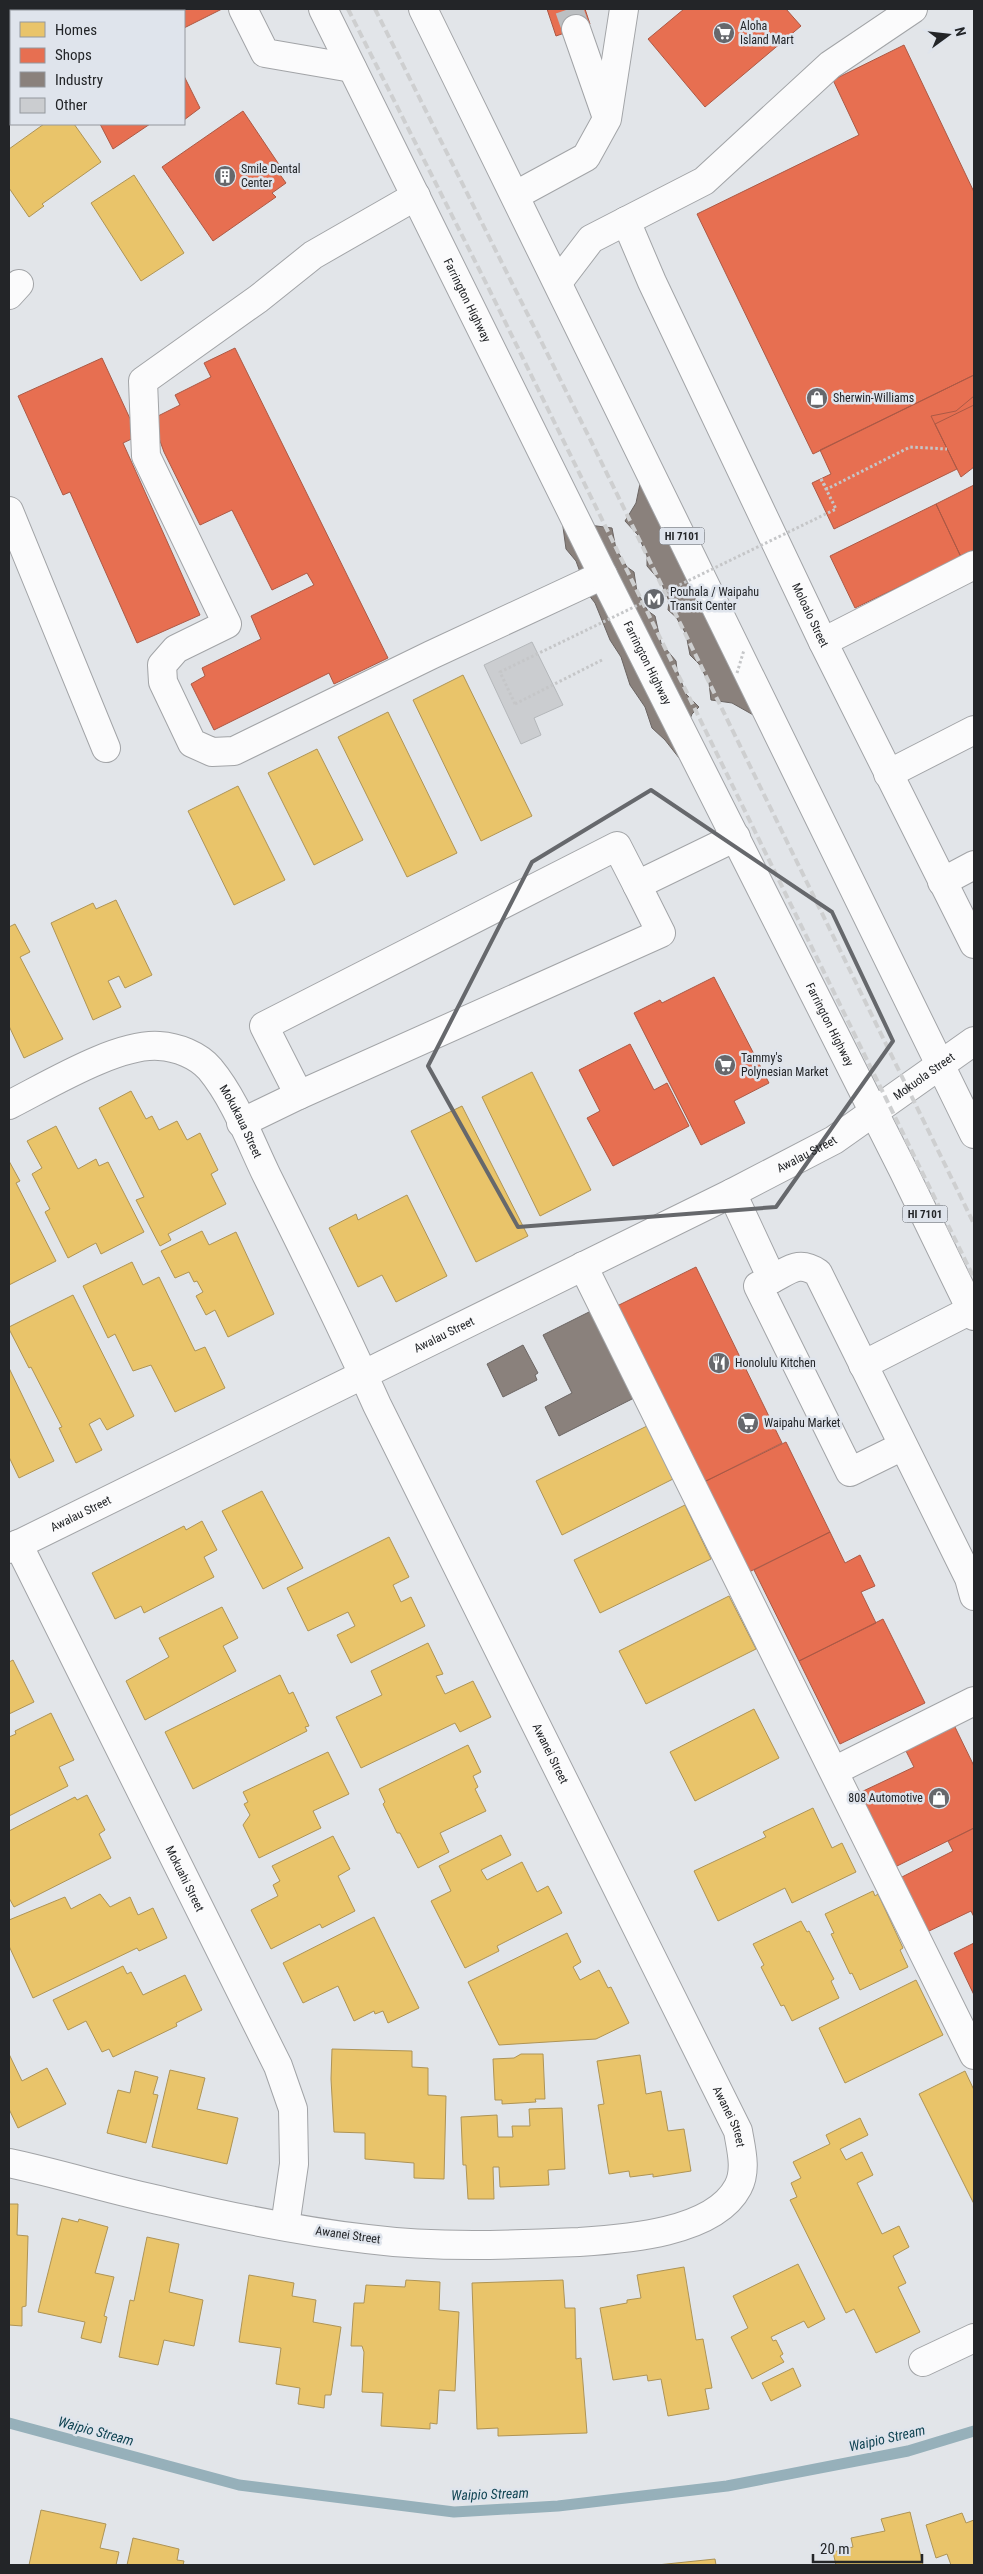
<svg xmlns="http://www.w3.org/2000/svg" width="983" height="2574" font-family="'Roboto Condensed',sans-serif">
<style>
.homes{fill:#e9c46a;stroke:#ae9456}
.shops{fill:#e76f51;stroke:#ac5945}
.industry{fill:#8a817c;stroke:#6b6563}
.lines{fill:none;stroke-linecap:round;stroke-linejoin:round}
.stream{stroke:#96b0ba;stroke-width:11}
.building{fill:#cbcdd0;stroke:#b4b7ba}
.minor-tunnel{stroke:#bcbfc2;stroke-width:28;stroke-dasharray:28 14;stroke-linecap:butt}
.minor-casing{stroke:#a2a4a7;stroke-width:30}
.major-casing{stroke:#a2a4a7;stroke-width:30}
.path{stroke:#c5c6c8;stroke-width:3;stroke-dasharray:2.5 2.5;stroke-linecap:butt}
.minor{stroke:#fbfbfc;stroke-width:28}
.major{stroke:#fbfbfc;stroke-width:28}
.rail{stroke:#cecfd0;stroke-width:4;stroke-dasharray:8 4;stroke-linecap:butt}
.path-bridge{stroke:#c5c6c8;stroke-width:3;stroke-dasharray:2.5 2.5;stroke-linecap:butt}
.marked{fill:none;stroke:#66686c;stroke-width:4;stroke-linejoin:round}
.labels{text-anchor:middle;stroke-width:5;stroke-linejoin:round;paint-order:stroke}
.shield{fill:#dfe4ec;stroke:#5b5e63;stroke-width:1}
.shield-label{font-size:11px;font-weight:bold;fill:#232528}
.poi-label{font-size:12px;fill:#232528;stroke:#dfe4ec;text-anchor:start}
.street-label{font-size:12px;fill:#232528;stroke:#dfe4ec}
.water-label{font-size:14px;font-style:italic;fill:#114554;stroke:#dfe4ec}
</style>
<rect width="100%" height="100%" fill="#e2e5e9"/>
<path class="homes" d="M44,124H74L101,162L42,204L44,206L29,217L9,188V149Z
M134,175L184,253L141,281L91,203Z
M463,675L532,816L481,841L413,700Z
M388,712L457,853L407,877L338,737Z
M317,749L363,840L314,865L268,773Z
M238,786L285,880L234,905L188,811Z
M116,900L152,975L125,988L119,976L108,981L121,1007L93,1020L51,923L93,903L96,909Z
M15,924L30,952L20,957L63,1039L24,1058L9,1026V927Z
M532,1072L591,1190L540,1216L482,1097Z
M131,1091L146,1119L152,1116L159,1130L177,1121L187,1140L200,1133L218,1170L211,1174L226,1204L168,1234L171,1240L160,1246L136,1200L144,1197L99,1108Z
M462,1106L528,1236L476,1262L411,1131Z
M56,1126L78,1169L96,1159L99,1166L108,1162L144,1232L101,1254L96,1243L68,1258L45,1212L50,1209L32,1174L42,1168L27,1141Z
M9,1161L20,1181L16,1183L56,1261L9,1285Z
M407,1195L447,1276L396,1302L382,1275L358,1287L329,1228L356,1214L358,1220Z
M202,1231L209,1245L236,1232L274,1314L228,1337L215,1310L206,1315L196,1296L203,1292L197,1281L194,1282L189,1272L175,1278L161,1251Z
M132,1262L143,1285L159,1277L195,1351L205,1347L225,1388L175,1412L151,1365L133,1371L115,1334L108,1338L83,1286Z
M73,1295L134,1416L107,1430L100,1418L89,1424L102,1450L76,1463L59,1428L62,1427L31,1367L29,1368L9,1329V1327Z
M9,1368L54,1461L19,1478L9,1457Z
M647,1426L673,1479L562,1535L536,1481Z
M262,1491L303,1568L263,1589L222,1511Z
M685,1505L711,1559L600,1613L574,1560Z
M202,1521L217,1550L204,1557L214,1577L144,1613L141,1606L115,1619L92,1573L184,1526L186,1530Z
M389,1537L409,1577L393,1585L401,1602L411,1597L425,1626L351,1663L337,1635L355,1626L348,1612L308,1631L287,1588Z
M729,1596L756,1649L646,1704L619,1651Z
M222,1607L238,1638L223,1646L236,1671L145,1720L126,1681L169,1657L159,1638Z
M428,1643L443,1674L436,1676L445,1694L473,1681L491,1717L460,1732L455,1723L361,1768L336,1717L382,1695L371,1671Z
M13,1660L34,1702L9,1714V1662Z
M280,1675L289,1694L293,1692L309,1726L305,1727L307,1731L193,1789L165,1732Z
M754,1709L779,1758L695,1801L670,1752Z
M51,1713L74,1760L59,1767L68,1786L9,1816V1737L16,1734L15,1731Z
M468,1745L481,1772L473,1776L478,1787L475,1789L486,1811L440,1833L449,1852L418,1868L400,1833H397L383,1804L385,1802L379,1789Z
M328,1752L349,1794L313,1811L321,1828L259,1858L243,1825L250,1815L244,1804L248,1802L243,1792Z
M87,1795L105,1830L99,1834L111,1858L14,1907L9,1898V1831L75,1797L77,1800Z
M813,1808L832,1848L842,1843L856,1872L792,1903L785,1888L718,1921L694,1871L766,1837L763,1832Z
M501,1835L511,1855L481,1870L487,1880L522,1862L537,1892L548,1886L562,1913L497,1946L499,1951L465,1968L431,1901L451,1891L439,1866Z
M333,1836L350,1869L338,1876L355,1911L322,1928L320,1924L271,1949L251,1910L278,1896L273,1885L280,1881L272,1866Z
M873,1891L875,1896L878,1894L903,1948L900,1950L908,1967L860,1990L852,1973L850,1974L831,1934L834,1933L825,1914Z
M100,1894L110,1907L130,1897L138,1915L153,1908L167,1938L139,1951L137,1948L33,1998L9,1946V1920L65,1897L71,1909Z
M374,1917L419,2008L388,2023L383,2011L375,2014L374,2011L354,2021L338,1986L303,2003L283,1963Z
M801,1921L807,1932L809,1931L834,1979L831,1981L839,1998L792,2021L784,2005L781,2006L761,1967L764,1965L753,1944Z
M567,1933L581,1962L573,1967L580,1980L599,1970L608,1988L611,1987L629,2023L596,2039L499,2045L468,1982Z
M123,1966L127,1974L131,1972L143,1995L185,1975L202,2010L176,2023L177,2026L113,2057L109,2049L102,2052L86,2021L68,2030L53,2000Z
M916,1980L943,2035L845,2083L819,2028Z
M332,2049L412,2051V2067L428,2068V2095L446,2096L444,2179L414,2178V2163L365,2159V2133L334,2132L331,2079Z
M9,2054L22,2081L47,2068L66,2104L18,2128L9,2109Z
M521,2054H543L545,2099H535L536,2102L502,2104V2100H495L493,2059L514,2058Z
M640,2055L646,2094L661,2091L668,2131L684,2129L691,2171L653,2177V2174L630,2177L629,2171L609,2174L598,2105L604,2104L597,2061Z
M170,2070L205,2078L197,2109L238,2118L227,2164L152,2147Z
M135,2071L158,2077L153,2094L158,2095L146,2143L107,2133L118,2090L130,2093Z
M965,2071L974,2090V2204L919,2094Z
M562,2108L565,2169L548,2170L549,2185L500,2187L499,2167H493L494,2199H468L466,2165H463L461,2117L497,2115L498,2137H513L512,2126H530L529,2109Z
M860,2118L868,2135L840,2149L846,2160L862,2152L873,2175L857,2183L882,2234L899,2226L909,2247L893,2256L906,2283L898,2287L920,2332L876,2353L854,2309L846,2313L790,2200L797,2197L791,2183L801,2178L793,2162L830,2144L826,2135Z
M9,2204H18L17,2235L28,2236L26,2306L22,2307V2326L9,2325Z
M62,2218L78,2222L79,2219L108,2227L95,2273L114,2277L104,2316L107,2317L101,2343L81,2338L85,2322L38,2312Z
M147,2237L179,2244L169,2292L203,2300L194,2346L164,2340L158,2365L119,2357L130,2300L134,2301Z
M798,2264L825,2319L808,2328L804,2321L771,2337L773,2341L776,2340L783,2354L780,2356L784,2362L752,2379L731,2337L748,2328L733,2296Z
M684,2267L696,2340L703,2339L712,2388L705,2389L709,2409L668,2416L661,2379L648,2381L647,2375L613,2380L600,2308L627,2303V2300L641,2298L637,2275Z
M249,2275L294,2283L292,2296L316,2300L313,2322L341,2327L331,2395H325L324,2408L298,2404L300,2388L276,2384L281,2348L239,2342Z
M406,2280L440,2282L439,2310L459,2312L455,2391L439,2390L437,2424L430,2423V2429L381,2426L383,2393L362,2392L364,2352L362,2346H351L354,2303H364L366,2285L405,2287Z
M563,2280L565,2308H575L576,2359L581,2358L587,2433L498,2436V2428L477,2429L472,2283Z
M793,2368L801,2386L771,2401L762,2383Z
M41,2510L106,2524L100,2548L119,2552L116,2565H29Z
M910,2512L923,2565H836L833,2552L853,2547L851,2538L885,2531L881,2519Z
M962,2513L966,2523L974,2520V2565H951L947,2554L936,2558L926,2525Z
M133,2538L179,2549L177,2560L184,2561L183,2565H127Z
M715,2559L716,2565H657Z"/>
<path class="shops" d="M88,9H222L184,28V11H86Z
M547,9H585L590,24L556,36Z
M684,9H786L801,26L705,107L648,39Z
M904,45L974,192V375L813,454L697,214L859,135L833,80Z
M184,76L200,108L184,120Z
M243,111L280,166L276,169L286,183L272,193L276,197L213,241L162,167Z
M100,124H150L113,149Z
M235,348L388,658L334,684L329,673L214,730L191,684L205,676L202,668L261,639L251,616L314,585L307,573L272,590L232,510L200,525L164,452L152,419L180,405L175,395L211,377L204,363Z
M102,358L138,436L123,443L200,615L137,643L70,492L63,495L18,396Z
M974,375V405L935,424L957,469L834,529L812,483L831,474L820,450Z
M974,396V467L961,477L931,416L956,411Z
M974,485V550L961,557L936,504Z
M936,504L961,557L855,608L830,556Z
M714,977L769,1083L734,1101L745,1123L701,1145L634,1013L660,1000L662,1003Z
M630,1044L654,1090L667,1083L689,1126L613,1166L587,1118L600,1111L579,1070Z
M696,1267L782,1443L704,1482L617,1306Z
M786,1442L830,1532L749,1572L704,1482Z
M830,1532L845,1563L860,1555L875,1586L861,1592L876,1623L799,1661L754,1570Z
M883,1619L925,1703L840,1744L799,1661Z
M954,1725L974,1766V1828L895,1867L859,1793L914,1767L905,1749Z
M974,1828V1917L971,1911L927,1932L900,1878L953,1851L948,1841Z
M974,1943V1995L954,1953Z"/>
<path class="industry" d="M641,479L764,721L732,703L711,700L709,683L699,664L690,655L686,634L676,617L668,610L669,601L661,582L647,566V556L638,535L625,521L636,503Z
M560,505L589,525L612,528L616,549L627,567L634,572L637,592L648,611L655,616L661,643L676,661L677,670L686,694L699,707L692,714L684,734L683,763L665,740L652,728L645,707L630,685L621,657L610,640L595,603L588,594L576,561L566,549Z
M591,1311L634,1398L559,1436L545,1407L572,1393L543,1335Z
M523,1345L538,1373L535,1375L537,1380L503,1397L487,1364Z"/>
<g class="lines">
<path class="stream" d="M9,2423L239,2485L454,2512L558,2506L727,2486L908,2451L974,2431"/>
</g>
<path class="building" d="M532,642L563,705L534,718L541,735L521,744L484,665Z"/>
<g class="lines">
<path class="minor-tunnel" d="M569,9L576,29"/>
<g class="minor-casing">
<g id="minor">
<path d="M243,9L265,53L352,68"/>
<path d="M75,11L77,9"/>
<path d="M576,29L606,115"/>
<path d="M516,195L586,157L607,119L624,9"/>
<path d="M416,196L313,255L258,299L143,381L146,456L227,624L176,649L162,665L163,682L192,743L212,752L234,751L431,655L603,575"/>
<path id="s1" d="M626,221L652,282L823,642L974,944"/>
<path d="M559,281L591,239L704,181L830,65L913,9"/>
<path d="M9,295L19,284"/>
<path d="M9,511L106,748"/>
<path d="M823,642L974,565"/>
<path d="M888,774L974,730"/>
<path d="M942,882L974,865"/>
<path d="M299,1095L661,933L637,885"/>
<path id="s2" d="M9,1105C47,1086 117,1043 159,1046C177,1047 198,1055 210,1069C235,1099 250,1141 267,1176C305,1252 342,1327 377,1405L738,2131C741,2149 747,2170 738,2187C714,2233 625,2239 579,2242C509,2245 437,2248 367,2239C299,2231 230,2217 163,2201C111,2190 61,2174 9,2163"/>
<path d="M241,1123L299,1095L264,1026L617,846L637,885L736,837"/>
<path d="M732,1193L772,1279L758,1286L850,1472L903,1446"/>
<path d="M583,1266L974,2055"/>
<path d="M772,1279C790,1270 799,1260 818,1273L969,1578L974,1596"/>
<path d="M863,1365L971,1310"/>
<path id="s3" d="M18,1544L278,2066L293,2109L294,2164L285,2226"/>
<path id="s4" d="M9,1549L732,1193L834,1140L974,1041"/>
<path d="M834,1771L974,1701"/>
<path d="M923,2362L974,2338"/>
</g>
</g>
<g class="major-casing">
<g id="major">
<path id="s5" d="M323,9L603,575L903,1170L974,1316"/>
<path d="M423,9L974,1134"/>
</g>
</g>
<path class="path" d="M821,479L827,489L910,447L947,449
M515,704L602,660"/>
<use href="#minor" class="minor"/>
<use href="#major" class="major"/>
<path class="rail" d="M348,9L488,287L974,1278
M375,9L591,441L974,1224"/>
<path class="path-bridge" d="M737,673L744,650
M515,704L500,672L836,509L821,479"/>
</g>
<path class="marked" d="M651,790L832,912L893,1041L776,1207L518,1227L428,1066L532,862Z"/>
<defs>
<g id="supermarket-disc" transform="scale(1.125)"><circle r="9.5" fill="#66686c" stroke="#dfe4ec"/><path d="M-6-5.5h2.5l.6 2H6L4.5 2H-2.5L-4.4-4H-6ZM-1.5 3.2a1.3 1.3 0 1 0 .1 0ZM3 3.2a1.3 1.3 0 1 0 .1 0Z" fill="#fff"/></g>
<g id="building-disc" transform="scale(1.125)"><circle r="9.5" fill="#66686c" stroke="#dfe4ec"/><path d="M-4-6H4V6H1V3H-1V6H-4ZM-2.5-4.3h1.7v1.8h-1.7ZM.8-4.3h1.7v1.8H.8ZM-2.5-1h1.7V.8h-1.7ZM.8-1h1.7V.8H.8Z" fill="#fff"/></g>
<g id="shop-disc" transform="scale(1.125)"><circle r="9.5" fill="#66686c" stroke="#dfe4ec"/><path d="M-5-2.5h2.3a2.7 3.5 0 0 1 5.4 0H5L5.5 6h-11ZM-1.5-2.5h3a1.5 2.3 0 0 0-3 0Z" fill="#fff"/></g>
<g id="metro-disc" transform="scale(1.125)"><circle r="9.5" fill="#66686c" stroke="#dfe4ec"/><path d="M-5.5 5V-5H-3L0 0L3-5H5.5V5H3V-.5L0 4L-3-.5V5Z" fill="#fff"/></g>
<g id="restaurant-disc" transform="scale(1.125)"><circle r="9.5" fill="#66686c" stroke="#dfe4ec"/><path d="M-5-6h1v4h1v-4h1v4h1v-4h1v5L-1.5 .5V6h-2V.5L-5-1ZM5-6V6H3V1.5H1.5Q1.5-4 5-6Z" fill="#fff"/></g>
</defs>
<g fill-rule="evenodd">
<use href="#supermarket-disc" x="724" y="33"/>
<use href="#building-disc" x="225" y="176"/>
<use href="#shop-disc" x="817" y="398"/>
<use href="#metro-disc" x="654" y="599"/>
<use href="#supermarket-disc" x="725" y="1065"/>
<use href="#restaurant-disc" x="719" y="1363"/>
<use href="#supermarket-disc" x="748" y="1423"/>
<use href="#shop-disc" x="939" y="1798"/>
</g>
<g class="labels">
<g class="shield">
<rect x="659.5" y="527.5" width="45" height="17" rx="4"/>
<rect x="902.5" y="1205.5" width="45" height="17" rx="4"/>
</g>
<g class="shield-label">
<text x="682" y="540">HI 7101</text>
<text x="925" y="1218">HI 7101</text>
</g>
<g class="poi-label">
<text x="740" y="30">Aloha<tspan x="740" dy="14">Island Mart</tspan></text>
<text x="241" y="173">Smile Dental<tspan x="241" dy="14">Center</tspan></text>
<text x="833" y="402">Sherwin-Williams</text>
<text x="670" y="596">Pouhala / Waipahu<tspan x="670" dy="14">Transit Center</tspan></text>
<text x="741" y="1062">Tammy's<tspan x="741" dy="14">Polynesian Market</tspan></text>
<text x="735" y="1367">Honolulu Kitchen</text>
<text x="764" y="1427">Waipahu Market</text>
<text x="923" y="1802" text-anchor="end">808 Automotive</text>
</g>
<g class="street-label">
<text dy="4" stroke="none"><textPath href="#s5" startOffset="325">Farrington Highway</textPath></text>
<text dy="4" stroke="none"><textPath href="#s1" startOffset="435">Moloalo Street</textPath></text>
<text dy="4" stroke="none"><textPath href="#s5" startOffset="730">Farrington Highway</textPath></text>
<text dy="4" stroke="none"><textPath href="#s5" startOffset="1135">Farrington Highway</textPath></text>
<text dy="4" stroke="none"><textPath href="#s4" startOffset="1031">Mokuola Street</textPath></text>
<text dy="4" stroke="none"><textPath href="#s2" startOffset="281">Mokukaua Street</textPath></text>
<text dy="4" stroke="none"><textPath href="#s4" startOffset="890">Awalau Street</textPath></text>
<text dy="4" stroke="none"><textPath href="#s4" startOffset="485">Awalau Street</textPath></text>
<text dy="4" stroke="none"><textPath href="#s4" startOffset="80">Awalau Street</textPath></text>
<text dy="4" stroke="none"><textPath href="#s2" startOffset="985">Awanei Street</textPath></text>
<text dy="4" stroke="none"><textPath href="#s3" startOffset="374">Mokuahi Street</textPath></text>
<text dy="4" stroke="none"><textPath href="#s2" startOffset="1390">Awanei Street</textPath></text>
<text transform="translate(348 2235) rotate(8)" y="4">Awanei Street</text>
</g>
<g class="water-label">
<text transform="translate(96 2431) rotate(15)" y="5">Waipio Stream</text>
<text transform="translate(887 2438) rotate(-13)" y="5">Waipio Stream</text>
<text transform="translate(490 2494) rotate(-2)" y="5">Waipio Stream</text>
</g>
</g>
<rect width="983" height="2574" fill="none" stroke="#232528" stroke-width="20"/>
<rect x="10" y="10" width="175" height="115" fill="#dfe4ec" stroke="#94989e"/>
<rect x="20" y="22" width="25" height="15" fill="#e9c46a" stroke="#94989e"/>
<text x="55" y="35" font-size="15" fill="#232528">Homes</text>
<rect x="20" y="48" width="25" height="15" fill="#e76f51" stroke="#94989e"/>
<text x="55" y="60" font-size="15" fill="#232528">Shops</text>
<rect x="20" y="72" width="25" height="15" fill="#8a817c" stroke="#94989e"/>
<text x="55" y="85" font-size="15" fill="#232528">Industry</text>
<rect x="20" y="98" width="25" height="15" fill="#cbcdd0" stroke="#94989e"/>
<text x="55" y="110" font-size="15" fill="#232528">Other</text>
<g transform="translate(948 35) rotate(75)" stroke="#dfe4ec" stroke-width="4" paint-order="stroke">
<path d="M0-4L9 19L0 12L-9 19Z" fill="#232528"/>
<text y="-8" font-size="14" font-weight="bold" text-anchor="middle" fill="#232528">N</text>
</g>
<path d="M813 2554v8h109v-8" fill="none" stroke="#232528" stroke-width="2.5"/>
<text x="820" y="2554" font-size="15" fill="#232528" stroke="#dfe4ec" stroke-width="4" paint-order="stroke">20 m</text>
</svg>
